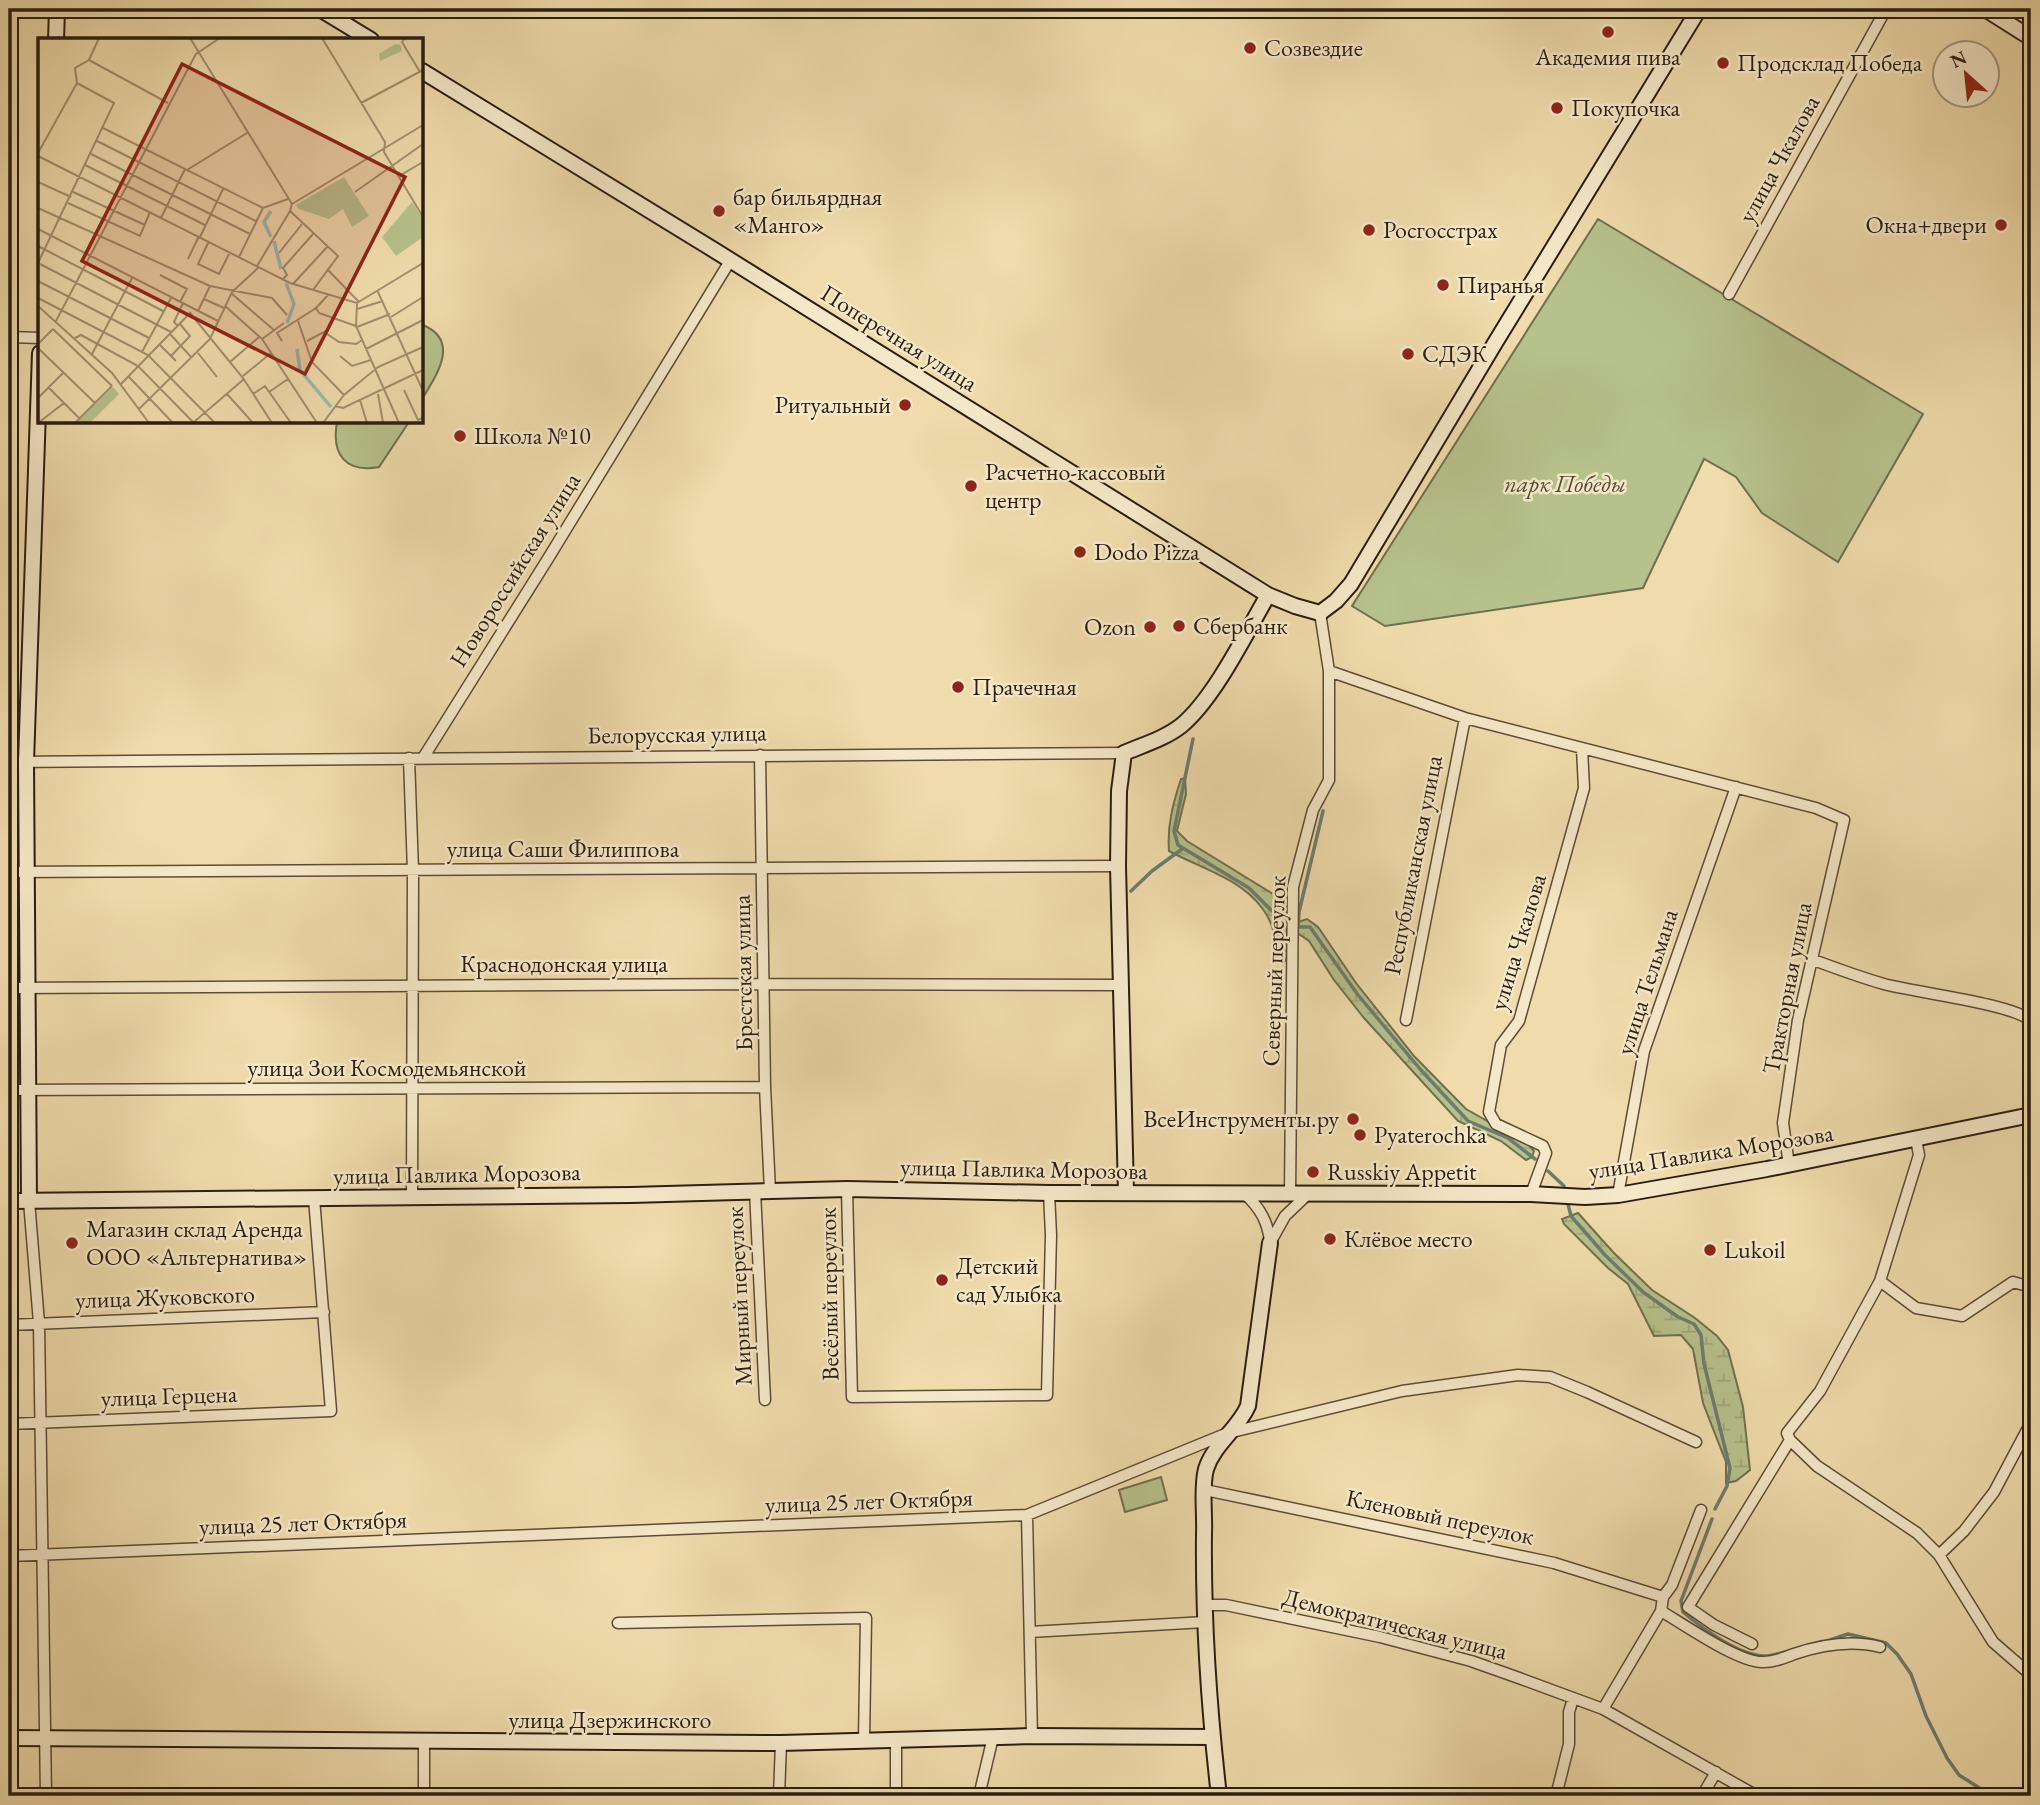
<svg xmlns="http://www.w3.org/2000/svg" width="2040" height="1805" font-family="'EB Garamond',serif">
<style>
.wetland{fill:url(#wetland-marsh);stroke:#706f4e;stroke-width:2}
.park{fill:#b6c18b;stroke:#706f4e;stroke-width:2}
.lines{fill:none;stroke-linecap:round;stroke-linejoin:round}
.stream{stroke:#6d7c6f;stroke-width:3.5}
.street-casing{stroke:#5b4c38;stroke-width:13}
.secondary-casing{stroke:#2a1d11;stroke-width:18}
.street{stroke:#f5e8c8;stroke-width:10}
.secondary{stroke:#f5e8c8;stroke-width:14}
.poi-dot{fill:#8f2418;stroke:#f5e8c8;stroke-width:2.5}
.labels{text-anchor:middle;stroke-width:5;stroke-linejoin:round;paint-order:stroke}
.poi-label{font-size:24px;fill:#2a1d11;stroke:#f5e8c8;text-anchor:start}
.street-label{font-size:24px;fill:#2a1d11;stroke:#f5e8c8}
.park-label{font-size:24px;font-style:italic;fill:#544e36;stroke:#f5e8c8}
.inset-river{fill:none;stroke:#9abbad;stroke-width:3.5}
.inset-road{fill:none;stroke:#a08f6d;stroke-width:2}
.view{fill:#8f2418;fill-opacity:0.15;stroke:#8f2418;stroke-width:3.5}
.inset-edge{fill:none;stroke:#2a1d11;stroke-width:3.5}
</style>
<defs>
<pattern id="wetland-marsh" width="20" height="14" patternUnits="userSpaceOnUse" patternTransform="scale(1.75)"><rect width="20" height="14" fill="#b6c18b"/><path d="M1 5h8M5 5V1M11 12h8M15 12V8" fill="none" stroke="#9da577"/></pattern>
</defs>
<rect width="100%" height="100%" fill="#efdbab"/>
<filter id="stains"><feTurbulence type="fractalNoise" baseFrequency=".00286" numOctaves="4"/><feColorMatrix values="0 0 0 0 .2 0 0 0 0 .09 0 0 0 0 .02 0 0 0 .5 -.17"/></filter>
<radialGradient id="worn" r=".72"><stop offset=".6" stop-color="#630" stop-opacity="0"/><stop offset="1" stop-color="#630" stop-opacity=".3"/></radialGradient>
<path class="wetland" d="M1185,778L1186,794L1177,831L1187,841L1281,899L1287,908V958L1283,964C1277,946 1274,923 1262,908C1240,878 1200,868 1169,851C1167,826 1173,803 1181,779Z
M1307,919L1318,927L1356,983L1414,1056L1466,1109L1528,1144L1534,1151L1532,1157L1526,1160L1501,1141L1458,1121L1364,1018L1334,980L1309,941L1296,932L1298,922Z
M1578,1213L1613,1252L1652,1290L1695,1318L1717,1336L1728,1350L1743,1407L1750,1470L1736,1481L1726,1483V1462L1703,1403L1693,1349L1681,1335L1654,1336L1628,1284L1608,1268L1564,1224L1562,1219Z"/>
<path class="park" d="M1598,219L1923,414L1838,562L1762,513L1736,477L1704,459L1643,588L1385,626L1352,606Z
M423,325C461,341 436,376 422,399Z
M337,422H409L379,467C346,473 331,455 337,422Z
M1161,1477L1167,1500L1125,1512L1119,1490Z"/>
<g class="lines">
<path class="stream" d="M1193,739L1174,831L1178,845L1249,888L1287,926
M1131,891L1152,871L1182,849
M1297,927H1310L1358,995L1420,1069L1468,1121L1508,1138L1535,1159
M1298,927L1299,912L1323,811
M1548,1171L1564,1186
M1567,1200L1571,1216L1605,1255L1643,1292L1678,1317L1694,1324L1701,1335L1704,1364L1730,1468L1727,1486L1715,1509
M1712,1519L1681,1601L1683,1612C1702,1628 1738,1655 1764,1656C1774,1656 1786,1651 1796,1649
M1824,1642L1848,1634L1886,1643L1897,1654L1911,1674L1926,1716L1947,1758L1959,1775L1992,1796"/>
<g class="street-casing">
<path id="street" d="M1729,294L1886,9
M9,337L40,338
M1320,613L1329,671L1465,718L1816,808L1844,820L1798,1020L1783,1123L1789,1165
M760,755L765,1087L770,1191
M409,758L413,871L412,1198
M423,758L549,557L730,261
M9,762L1124,753
M9,872L1118,866
M1811,959C1835,968 1859,977 1884,984C1913,992 2014,1004 2031,1021
M9,988L764,984L1120,985
M1406,1020L1465,718
M9,1090L765,1087
M1916,1139L1919,1155L1880,1281L1916,1308L1962,1316L2013,1282L2031,1287
M847,1189L852,1397L1047,1395L1051,1235L1049,1193
M755,1191L765,1400
M1245,1194C1260,1208 1268,1222 1270,1242
M1290,1194L1293,887L1313,810L1329,780V671
M1531,1194L1546,1153L1543,1146L1496,1124L1489,1112L1501,1045L1519,1021L1584,788L1582,749
M1618,1195L1644,1051L1736,787
M29,1201L39,1323L46,1796
M1270,1243L1285,1216L1308,1194
M9,1325L324,1312
M9,1424L331,1411L314,1198
M1790,1440L1817,1466L1917,1533L1939,1555L1993,1642L2031,1675
M1205,1490L1554,1563L1663,1597
M1027,1515L1032,1736
M1939,1555L1964,1531L1994,1492L2028,1428H2031
M9,1556L1027,1515L1228,1433L1402,1391L1518,1375L1550,1377L1587,1392L1696,1442
M1205,1605H1226L1380,1637L1471,1661L1519,1678L1603,1709L1757,1796
M1661,1611C1683,1624 1739,1663 1763,1662C1774,1662 1784,1658 1794,1654C1821,1645 1853,1640 1880,1647
M618,1623L866,1618L864,1740
M1030,1632L1205,1622
M1752,1644L1714,1625L1688,1607L1790,1440L1787,1433L1820,1391L1880,1281
M1603,1709L1661,1611L1663,1597L1672,1585L1701,1510
M424,1796V1743
M779,1796L781,1743
M896,1796V1739
M979,1796L993,1737
M1556,1796L1569,1744V1712L1573,1699
M1702,1796L1716,1772"/>
</g>
<g class="secondary-casing">
<path id="secondary" d="M320,9L371,40
M1985,9L2031,38
M56,40L57,9
M422,71L714,250L1268,595L1295,606L1320,613L1336,601L1351,584L1495,343L1699,9
M1126,1193L1118,866L1119,791L1124,753C1143,745 1166,738 1182,725C1215,697 1246,633 1268,595
M9,1201L631,1195L847,1189L1049,1193L1531,1194L1585,1197L1618,1195L1767,1169L2031,1115
M29,1201L26,762L40,353
M9,1738L781,1743L1032,1736L1212,1737
M1219,1796C1209,1709 1203,1621 1204,1533C1205,1513 1201,1488 1206,1469C1214,1444 1238,1429 1248,1406L1270,1243"/>
</g>
<use href="#street" class="street"/>
<use href="#secondary" class="secondary"/>
</g>
<g class="poi-dot">
<circle cx="1608" cy="32" r="7"/>
<circle cx="1250" cy="48" r="7"/>
<circle cx="1723" cy="63" r="7"/>
<circle cx="1557" cy="108" r="7"/>
<circle cx="719" cy="211" r="7"/>
<circle cx="2001" cy="225" r="7"/>
<circle cx="1369" cy="230" r="7"/>
<circle cx="1443" cy="285" r="7"/>
<circle cx="1408" cy="354" r="7"/>
<circle cx="905" cy="405" r="7"/>
<circle cx="460" cy="436" r="7"/>
<circle cx="971" cy="486" r="7"/>
<circle cx="1080" cy="552" r="7"/>
<circle cx="1179" cy="626" r="7"/>
<circle cx="1150" cy="627" r="7"/>
<circle cx="958" cy="687" r="7"/>
<circle cx="1353" cy="1119" r="7"/>
<circle cx="1360" cy="1135" r="7"/>
<circle cx="1313" cy="1172" r="7"/>
<circle cx="1330" cy="1239" r="7"/>
<circle cx="72" cy="1243" r="7"/>
<circle cx="1710" cy="1250" r="7"/>
<circle cx="942" cy="1280" r="7"/>
</g>
<g class="labels">
<g class="poi-label">
<text x="1264" y="56">Созвездие</text>
<text x="1608" y="65" text-anchor="middle">Академия пива</text>
<text x="1737" y="71">Продсклад Победа</text>
<text x="1571" y="116">Покупочка</text>
<text x="733" y="205">бар бильярдная<tspan x="733" dy="28">«Манго»</tspan></text>
<text x="1987" y="233" text-anchor="end">Окна+двери</text>
<text x="1383" y="238">Росгосстрах</text>
<text x="1457" y="293">Пиранья</text>
<text x="1422" y="362">СДЭК</text>
<text x="891" y="413" text-anchor="end">Ритуальный</text>
<text x="474" y="444">Школа №10</text>
<text x="985" y="480">Расчетно-кассовый<tspan x="985" dy="28">центр</tspan></text>
<text x="1094" y="560">Dodo Pizza</text>
<text x="1193" y="634">Сбербанк</text>
<text x="1136" y="635" text-anchor="end">Ozon</text>
<text x="972" y="695">Прачечная</text>
<text x="1339" y="1127" text-anchor="end">ВсеИнструменты.ру</text>
<text x="1374" y="1143">Pyaterochka</text>
<text x="1327" y="1180">Russkiy Appetit</text>
<text x="86" y="1237">Магазин склад Аренда<tspan x="86" dy="28">ООО «Альтернатива»</tspan></text>
<text x="1344" y="1247">Клёвое место</text>
<text x="1724" y="1258">Lukoil</text>
<text x="956" y="1274">Детский<tspan x="956" dy="28">сад Улыбка</tspan></text>
</g>
<g class="street-label">
<text transform="translate(1779 159) rotate(-61)" y="8">улица Чкалова</text>
<text transform="translate(899 338) rotate(32)" y="8">Поперечная улица</text>
<text transform="translate(515 570) rotate(-58)" y="8">Новороссийская улица</text>
<text transform="translate(677 734) rotate(-1)" y="8">Белорусская улица</text>
<text x="563" y="857">улица Саши Филиппова</text>
<text transform="translate(1413 865) rotate(-79)" y="8">Республиканская улица</text>
<text transform="translate(1518 942) rotate(-73)" y="8">улица Чкалова</text>
<text x="564" y="972">Краснодонская улица</text>
<text transform="translate(1274 971) rotate(-88)" y="8">Северный переулок</text>
<text transform="translate(743 973) rotate(-91)" y="8">Брестская улица</text>
<text transform="translate(1647 982) rotate(-72)" y="8">улица Тельмана</text>
<text transform="translate(1787 988) rotate(-79)" y="8">Тракторная улица</text>
<text x="387" y="1076">улица Зои Космодемьянской</text>
<text transform="translate(1711 1152) rotate(-9)" y="8">улица Павлика Морозова</text>
<text transform="translate(1024 1169) rotate(1)" y="8">улица Павлика Морозова</text>
<text transform="translate(457 1174) rotate(-1)" y="8">улица Павлика Морозова</text>
<text transform="translate(829 1294) rotate(-91)" y="8">Весёлый переулок</text>
<text transform="translate(739 1296) rotate(-93)" y="8">Мирный переулок</text>
<text transform="translate(165 1297) rotate(-2)" y="8">улица Жуковского</text>
<text transform="translate(169 1396) rotate(-2)" y="8">улица Герцена</text>
<text transform="translate(869 1501) rotate(-2)" y="8">улица 25 лет Октября</text>
<text transform="translate(1440 1517) rotate(12)" y="8">Кленовый переулок</text>
<text transform="translate(303 1523) rotate(-2)" y="8">улица 25 лет Октября</text>
<text transform="translate(1395 1624) rotate(14)" y="8">Демократическая улица</text>
<text x="610" y="1728">улица Дзержинского</text>
</g>
<g class="park-label">
<text x="1565" y="492">парк Победы</text>
</g>
</g>
<g transform="translate(38 38)">
<rect width="385" height="385" fill="#efdbab"/>
<path d="M75,349L81,356L52,385H38Z" fill="#b6c18b"/>
<path d="M374,164L385,181V199L358,218L344,199Z" fill="#b6c18b"/>
<path d="M357,6L363,7L364,13L342,23L341,16ZM306,139L331,178L314,189L305,171L291,181L261,171L258,167Z" fill="#b6c18b"/>
<path class="inset-river" d="M233,199L226,184L233,173M236,203L243,231M248,245L256,266L249,285M259,311L262,332L293,369"/>
<path class="inset-road" d="M152,0L254,166L385,87M284,0L347,104L346,114L385,179M367,0L364,4L382,34M51,22L130,65M323,65L385,32M65,90L225,170L250,161M59,103L218,183M0,115L39,45L37,30L51,22L61,0M53,116L212,196M0,118L252,245L319,265M47,127L167,187M149,132L209,95M361,138L385,124M0,144L33,159M35,154L107,187M317,154L385,106M30,165L102,198L112,174M254,166L252,173L300,218L275,252M0,170L172,248L234,260L249,277M123,180L147,131M0,191L180,283M162,199L185,151M171,203L160,226L181,236L192,214M0,208L125,273M241,215L264,186M201,219L225,170M150,221L161,198M0,225L76,65L39,45M0,225L133,294M219,228L252,173M289,231L321,264M122,237L149,251L142,264M245,241L249,237L245,230L275,196M0,243L111,300M255,246L290,208M339,252L385,353M193,255L237,293M290,257L278,270L281,275L318,288M0,260L110,317L177,385M166,261L186,270M319,265L318,288L361,385M319,265L385,225M0,268L74,335L111,385M187,268L224,301L279,385M319,271L345,263M160,273L172,248M152,275L205,340L234,385M353,279L385,259M18,283L152,27L158,16L182,0M260,283L274,324L306,357M140,288L136,284L145,265M319,289L352,276M15,291L74,348M132,296L154,320M37,300L43,297L100,328L156,385M224,301L246,285M244,303L239,295L278,270M269,303L286,294L301,304L318,306L324,302M0,306L15,291M122,307L138,323M0,310L57,365M328,311L385,282M104,314L133,260M160,315L179,339M54,316L94,240M133,318L152,298L142,286M302,318L314,328L333,322M192,324L221,299M90,338L135,385M205,338L233,315M83,346L153,274M11,350L41,380M366,352L380,382L385,380M231,354L250,341M189,356L215,385M215,356L227,348L253,385M340,356L345,385M0,360L25,335M322,362L329,385M297,368L305,370L385,332M101,371L172,301L194,254L221,229M156,384L206,341M0,385L26,365M37,385L74,348M285,385L306,357L340,329L385,309"/>
<path class="view" d="M144,26L367,139L267,336L44,223Z"/>
<rect width="385" height="385" class="inset-edge"/>
</g>
<rect width="2040" height="1805" fill="none" stroke="#efdbab" stroke-width="35"/>
<rect x="10" y="10" width="2019" height="1784" fill="none" stroke="#2a1d11" stroke-width="3.5"/>
<rect x="18" y="18" width="2005" height="1770" fill="none" stroke="#2a1d11" stroke-width="2"/>
<g transform="translate(1966 74) rotate(333)"><circle r="33" fill="#f5e8c8" stroke="#a4977f" stroke-width="2"/>
<path d="M0-5L12 26L0 18L-12 26Z" fill="#8f2418"/>
<text y="-10" font-size="19" font-weight="bold" text-anchor="middle" fill="#2a1d11">N</text>
</g>
<rect width="100%" height="100%" filter="url(#stains)"/>
<rect width="100%" height="100%" fill="url(#worn)"/>
</svg>
